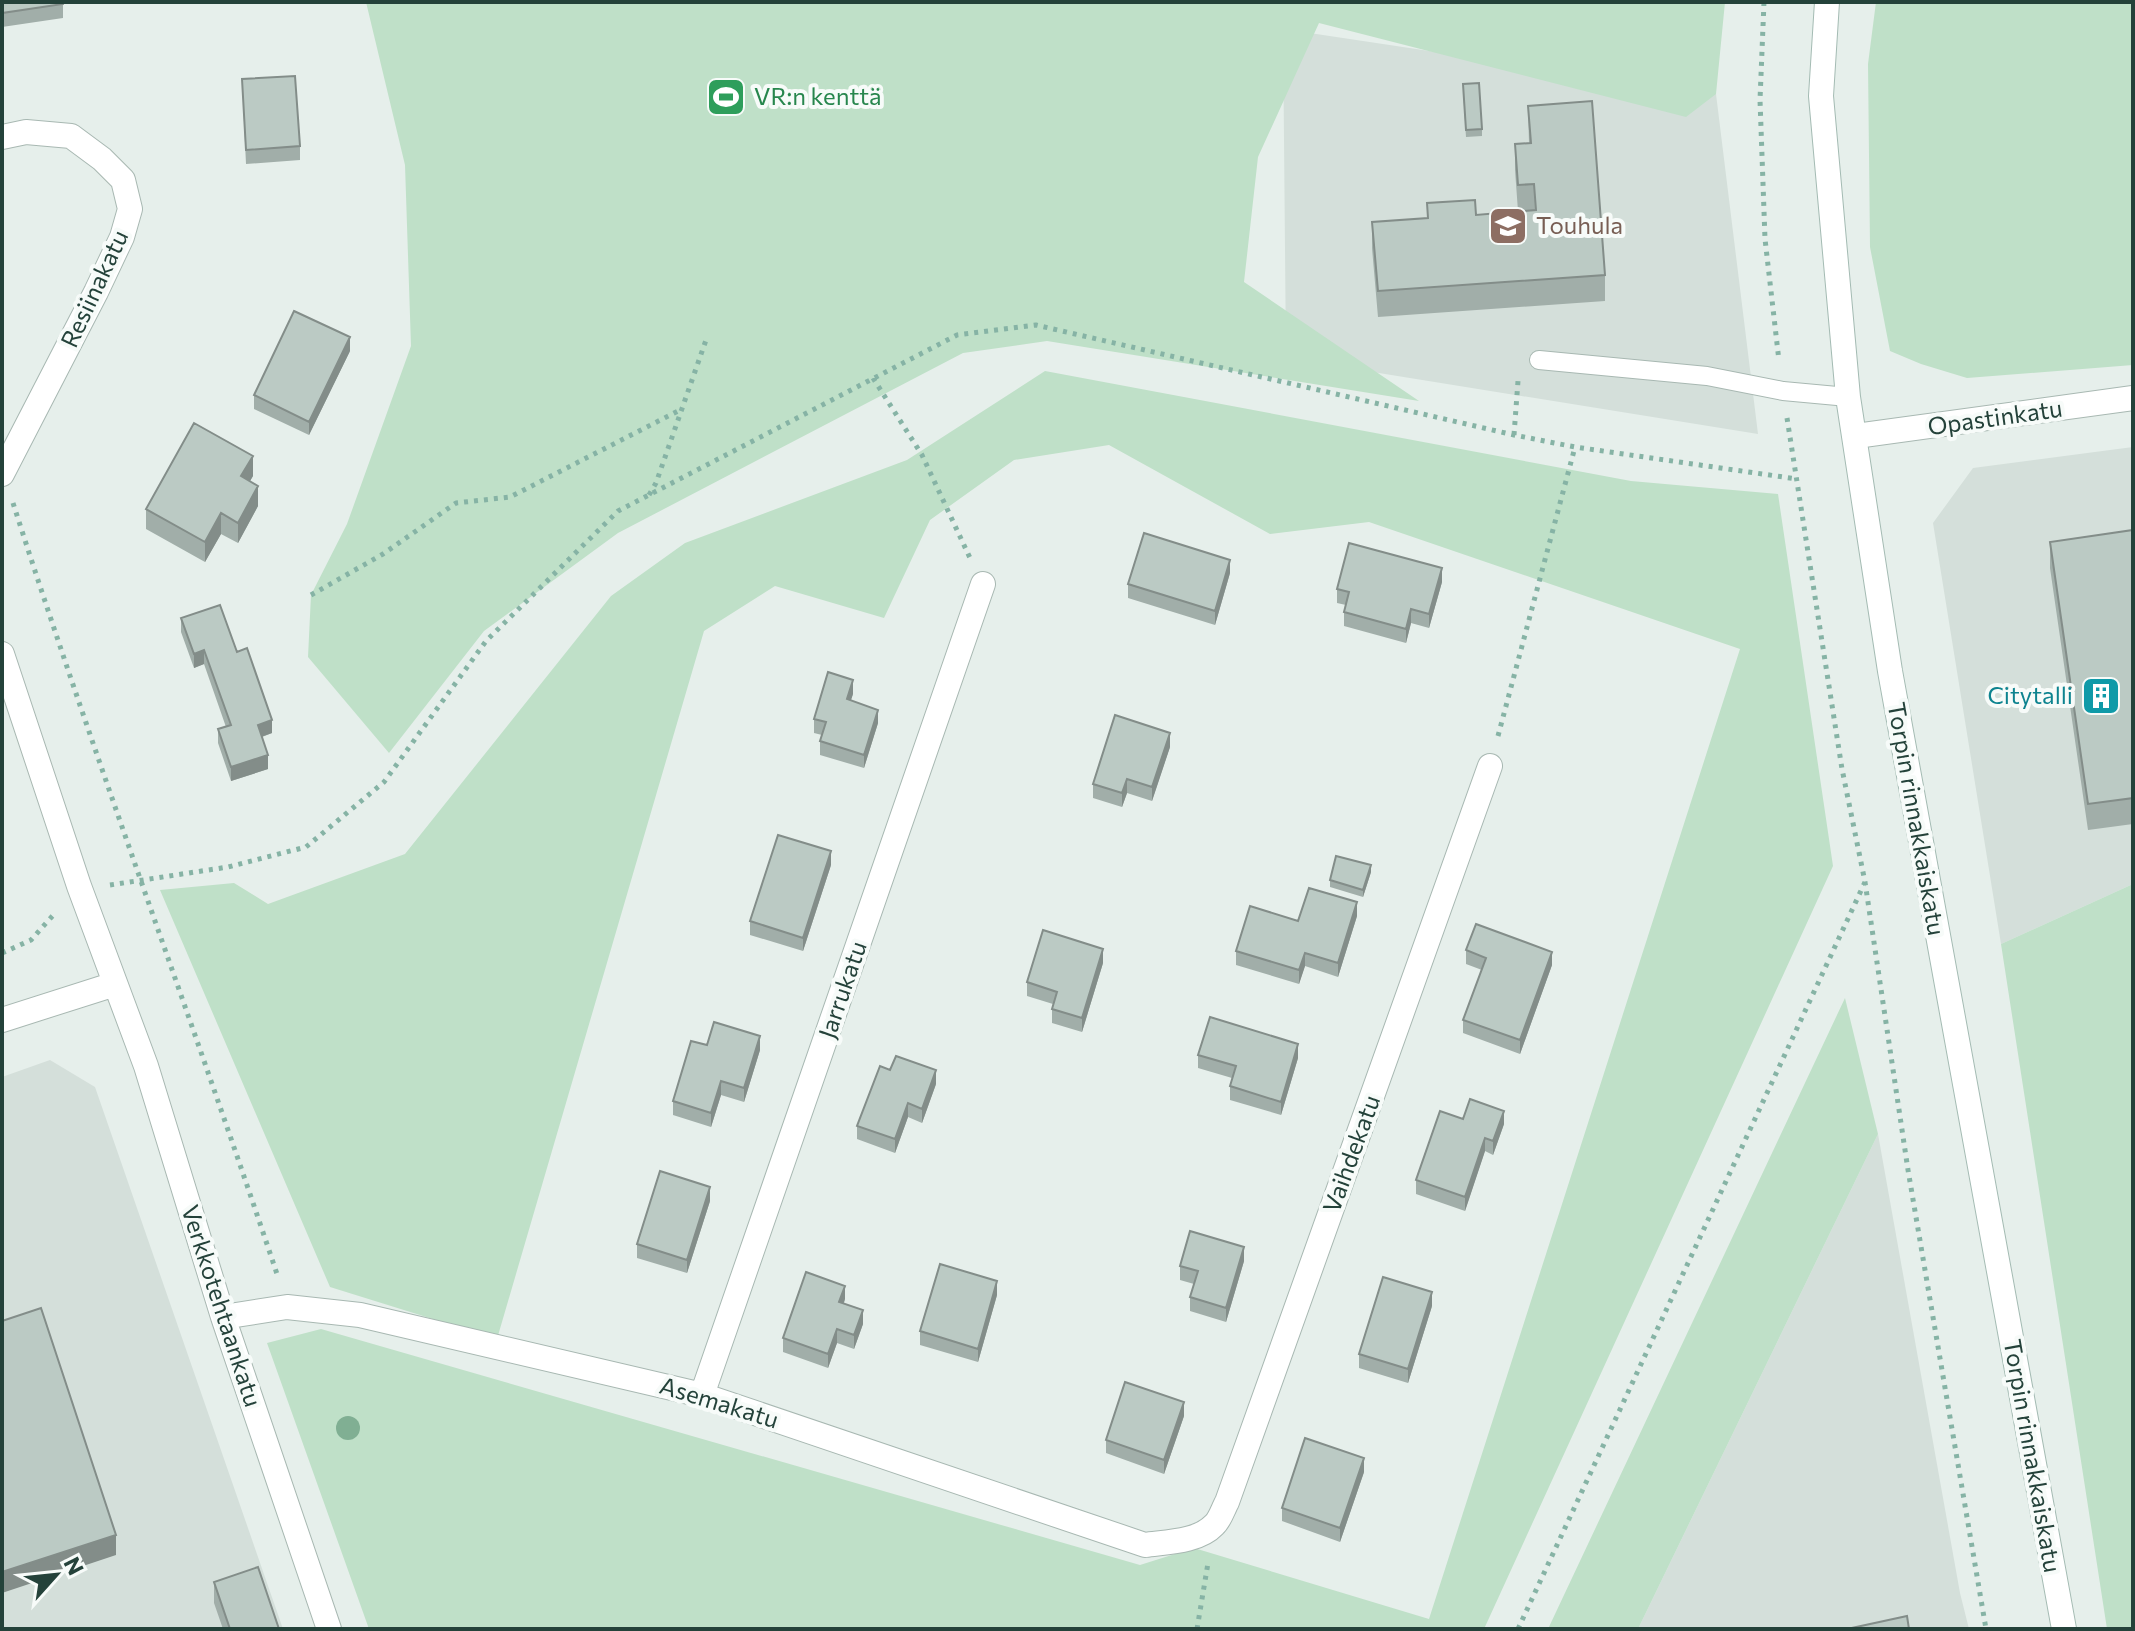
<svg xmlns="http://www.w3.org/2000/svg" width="2135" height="1631" font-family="Commissioner,sans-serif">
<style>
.built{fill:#d4dfda}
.green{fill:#bfe0c8}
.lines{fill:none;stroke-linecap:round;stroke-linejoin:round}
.service-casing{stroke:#a8b8b2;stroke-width:20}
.minor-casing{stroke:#a8b8b2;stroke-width:26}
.secondary-casing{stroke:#a4bbb3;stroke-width:26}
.path{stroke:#86b3a5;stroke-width:5;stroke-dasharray:4 6;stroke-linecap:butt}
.service{stroke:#fff;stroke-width:18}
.minor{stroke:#fff;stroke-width:24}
.secondary{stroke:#fff;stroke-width:24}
.tree{fill:#80af93}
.wall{fill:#a1aea9}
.shaded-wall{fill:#838d89}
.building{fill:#bbcac4;stroke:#838d89;stroke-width:2}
.labels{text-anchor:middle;stroke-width:8;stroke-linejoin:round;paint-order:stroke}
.leisure-label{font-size:24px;fill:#27864d;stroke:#f7fbf9;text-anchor:start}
.education-label{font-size:24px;fill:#785e54;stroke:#f7fbf9;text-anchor:start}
.street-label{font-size:24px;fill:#24423a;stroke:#f7fbf9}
.culture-label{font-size:24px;fill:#0d838f;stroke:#f7fbf9;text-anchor:end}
</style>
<rect width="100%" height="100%" fill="#e6efeb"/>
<path class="built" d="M1283,29L1716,94L1758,434L1286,358Z
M2133,447V884L2001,944L1933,523L1973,468Z
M50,1060L95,1087L283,1629H2V1077Z
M1878,1134L1960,1593L1969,1629H1638Z"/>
<path class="green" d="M366,2H1725L1716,94L1686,117L1319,23L1258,157L1244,282L1419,401L1047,341L963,353L618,533L484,631L389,753L308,657L311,595L347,524L411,346L405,165Z
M1876,2H2133V365L1967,378L1921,364L1890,351L1870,247L1868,64Z
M1045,371L1631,481L1778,494L1833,866L1484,1629H369L267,1343L321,1329L1140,1565L1194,1548L1429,1619L1740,649L1369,522L1270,534L1109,445L1014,460L930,520L884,618L775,586L704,631L497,1339L330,1287L160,890L234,883L268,904L405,854L611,596L685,543L907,460Z
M2133,884V1629H2107L2001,944Z
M1845,998L1878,1134L1638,1629H1548Z"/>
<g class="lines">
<g class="service-casing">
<path id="service" d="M1539,360L1707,376L1783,391L1848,397"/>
</g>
<g class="minor-casing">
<path id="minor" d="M2,137L26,132L71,136L102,159L123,180L130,209L122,237L96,292L2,474
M1856,436L2133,398
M2,654L79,886L146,1066L223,1317L329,1629
M2,1020L115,984
M223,1317L287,1307L360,1315L702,1395L1145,1545C1166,1542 1198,1542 1214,1525C1220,1520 1223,1509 1227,1502L1490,766
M702,1395L983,584"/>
</g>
<g class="secondary-casing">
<path id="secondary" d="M1827,2L1821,96L1848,397L1890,671L2064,1629"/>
</g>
<path class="path" d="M1764,2L1760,100L1765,239L1779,361
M873,378L922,455L970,558
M1787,418L1842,769L1865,882L1908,1170L1986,1629
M1514,435L1518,381
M649,495L656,483L706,340
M13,503C96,763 192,1019 278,1277
M311,595L383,554L456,503L510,497L682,409
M1498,736L1575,447
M110,885L228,867L306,847L384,782L486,641L618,511L957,335L1036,325L1514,435L1575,447L1797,479
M2,953L31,940L56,912
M1197,1629L1208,1563
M1518,1629L1865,882"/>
<use href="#service" class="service"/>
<use href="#minor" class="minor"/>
<use href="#secondary" class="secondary"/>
</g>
<circle class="tree" cx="348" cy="1428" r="12"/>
<path class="wall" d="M2,2H63V18L2,27Z
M242,79L300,146V160L246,164Z
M1463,91L1482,129V136L1466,137Z
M1528,106L1605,275V301L1378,317L1372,248V222L1427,218V203L1476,215L1534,210L1518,211L1515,170V144L1529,143Z
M350,351L309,435L254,409V395Z
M253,476L250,481L258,506L238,543L221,534L205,562L146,529V509Z
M2133,530V824L2088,830L2050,568V542Z
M1230,573L1215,625L1128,598V584Z
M1442,582L1429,628L1411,623L1406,643L1344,626V612L1346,605L1337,603V589Z
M181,618L237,652L272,733L262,737L268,769L231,781L218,743V729L226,727L204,664L194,668L181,632Z
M853,694L850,701L878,723L864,768L820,755V741L822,735L814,733V719Z
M1170,747L1152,801L1127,793L1122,807L1093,798V784Z
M831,865L803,951L750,935V921Z
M1371,872L1363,897L1330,887V880Z
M1357,916L1338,977L1305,966L1299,984L1236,965V951L1298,921Z
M1466,950L1552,965L1520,1054L1463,1033V1020L1482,970L1466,964Z
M1103,963L1082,1032L1052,1023V1009L1053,1004L1027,996V982Z
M707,1045L760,1050L744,1102L721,1095L711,1127L673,1115V1101Z
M1198,1055L1298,1058L1281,1115L1230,1100V1086L1232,1078L1198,1068Z
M936,1084L922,1123L908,1117L895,1153L857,1139V1126Z
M1463,1119L1504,1124L1493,1155L1485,1151L1465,1211L1416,1194V1180Z
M710,1201L687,1273L637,1258V1244Z
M1244,1261L1226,1322L1190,1311V1297L1194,1284L1180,1280V1266Z
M997,1295L978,1362L920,1345V1331Z
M845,1299L844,1303L863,1324L854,1349L837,1343L828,1368L783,1352V1338Z
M1432,1306L1408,1383L1359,1368V1354Z
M1184,1416L1164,1474L1106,1453V1440Z
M1364,1472L1340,1542L1282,1521V1508Z
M214,1582L279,1629H223L214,1603Z"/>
<path class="shaded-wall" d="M350,337V351L309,435V422Z
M253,456V476L241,496V476Z
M258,486V506L238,543V523Z
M221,513V534L205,562V542Z
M1230,560V573L1215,625V611Z
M1442,568V582L1429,628V614Z
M1411,609V623L1406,643V629Z
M204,650V664L194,668V654Z
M853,680V694L847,713V699Z
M878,710V723L864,768V755Z
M272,720V733L258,738V725Z
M1170,733V747L1152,801V787Z
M268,755V769L231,781V767Z
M1127,779V793L1122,807V793Z
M831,851V865L803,951V938Z
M1371,865V872L1363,897V890Z
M1357,902V916L1338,977V963Z
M1103,949V963L1082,1032V1018Z
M1552,952V965L1520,1054V1040Z
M1305,953V966L1299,984V970Z
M760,1036V1050L744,1102V1088Z
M1298,1044V1058L1281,1115V1102Z
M936,1070V1084L922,1123V1109Z
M721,1081V1095L711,1127V1113Z
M908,1103V1117L895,1153V1139Z
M1504,1111V1124L1493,1155V1141Z
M1485,1138V1151L1465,1211V1197Z
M710,1187V1201L687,1273V1260Z
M1244,1247V1261L1226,1322V1308Z
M997,1281V1295L978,1362V1349Z
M845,1286V1299L839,1315V1302Z
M1432,1292V1306L1408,1383V1369Z
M863,1310V1324L854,1349V1335Z
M837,1329V1343L828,1368V1354Z
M1184,1402V1416L1164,1474V1460Z
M1364,1458V1472L1340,1542V1528Z
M116,1535V1555L2,1593V1572Z"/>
<path class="building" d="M2,2H63V4L2,13Z
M295,76L300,146L246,150L242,79Z
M1479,83L1482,129L1466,130L1463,84Z
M1592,101L1605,275L1378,291L1372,222L1428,218L1427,203L1475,200L1476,215L1536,210L1534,184L1518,185L1515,144L1531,143L1528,106Z
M294,311L350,337L309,422L254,395Z
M194,423L253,456L241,476L258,486L238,523L221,513L205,542L146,509Z
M2133,530V798L2088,804L2050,542Z
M1144,533L1230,560L1215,611L1128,584Z
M1349,543L1442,568L1429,614L1411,609L1406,629L1344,612L1349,592L1337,589Z
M220,605L237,652L247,648L272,720L258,725L268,755L231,767L218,729L231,725L204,650L194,654L181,618Z
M828,672L853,680L847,699L878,710L864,755L820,741L826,722L814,719Z
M1115,715L1170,733L1152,787L1127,779L1122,793L1093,784Z
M778,835L831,851L803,938L750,921Z
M1336,856L1371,865L1363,890L1330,880Z
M1309,888L1357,902L1338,963L1305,953L1299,970L1236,951L1250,906L1298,921Z
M1476,924L1552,952L1520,1040L1463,1020L1486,958L1466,950Z
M1043,930L1103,949L1082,1018L1052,1009L1057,992L1027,982Z
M1210,1017L1298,1044L1281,1102L1230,1086L1236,1066L1198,1055Z
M714,1022L760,1036L744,1088L721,1081L711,1113L673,1101L691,1041L707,1045Z
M896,1056L936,1070L922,1109L908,1103L895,1139L857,1126L880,1066L890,1070Z
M1470,1099L1504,1111L1493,1141L1485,1138L1465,1197L1416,1180L1440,1111L1463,1119Z
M660,1171L710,1187L687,1260L637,1244Z
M1190,1231L1244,1247L1226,1308L1190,1297L1198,1271L1180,1266Z
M940,1264L997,1281L978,1349L920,1331Z
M806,1272L845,1286L839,1302L863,1310L854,1335L837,1329L828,1354L783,1338Z
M1383,1277L1432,1292L1408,1369L1359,1354Z
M41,1308L116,1535L2,1572V1321Z
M1125,1382L1184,1402L1164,1460L1106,1440Z
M1305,1438L1364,1458L1340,1528L1282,1508Z
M258,1567L279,1629H230L214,1582Z
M1907,1616L1909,1629H1847Z"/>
<defs>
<g id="stadium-square" transform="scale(2)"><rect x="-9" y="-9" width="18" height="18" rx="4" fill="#2e9e5b" stroke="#f7fbf9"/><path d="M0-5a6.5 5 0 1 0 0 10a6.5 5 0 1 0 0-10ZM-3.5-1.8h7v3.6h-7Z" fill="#fff"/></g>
<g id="school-square" transform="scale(2)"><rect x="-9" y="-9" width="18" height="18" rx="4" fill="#8d6e63" stroke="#f7fbf9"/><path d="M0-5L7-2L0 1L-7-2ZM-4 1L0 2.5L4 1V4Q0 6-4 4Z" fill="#fff"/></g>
<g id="building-square" transform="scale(2)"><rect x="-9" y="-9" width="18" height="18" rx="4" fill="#0f9aa8" stroke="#f7fbf9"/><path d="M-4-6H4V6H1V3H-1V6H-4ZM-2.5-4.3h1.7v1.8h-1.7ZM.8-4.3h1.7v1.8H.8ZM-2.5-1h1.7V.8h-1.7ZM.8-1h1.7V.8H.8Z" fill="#fff"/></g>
</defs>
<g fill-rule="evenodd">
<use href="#stadium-square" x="726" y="97"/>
<use href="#school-square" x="1508" y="226"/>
<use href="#building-square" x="2101" y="696"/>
</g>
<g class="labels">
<g class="leisure-label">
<text x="754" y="105">VR:n kenttä</text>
</g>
<g class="education-label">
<text x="1536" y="234">Touhula</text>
</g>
<g class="street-label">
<text transform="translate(95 289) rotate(-65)" y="8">Resiinakatu</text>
<text transform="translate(1995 418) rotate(-8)" y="8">Opastinkatu</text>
<text transform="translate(1916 819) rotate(80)" y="8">Torpin rinnakkaiskatu</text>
<text transform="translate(843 990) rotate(-71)" y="8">Jarrukatu</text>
<text transform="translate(1352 1154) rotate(-70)" y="8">Vaihdekatu</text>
<text transform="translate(221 1306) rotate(72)" y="8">Verkkotehtaankatu</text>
<text transform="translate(719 1403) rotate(17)" y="8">Asemakatu</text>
<text transform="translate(2032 1456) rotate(80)" y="8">Torpin rinnakkaiskatu</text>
</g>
<g class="culture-label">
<text x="2073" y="704">Citytalli</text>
</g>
</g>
<rect width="2135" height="1631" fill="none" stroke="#24423a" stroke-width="8"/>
<g transform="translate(56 1575) rotate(63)" stroke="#f7fbf9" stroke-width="6" paint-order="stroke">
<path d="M0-6L14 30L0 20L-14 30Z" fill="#24423a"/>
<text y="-12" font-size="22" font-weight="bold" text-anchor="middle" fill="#24423a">N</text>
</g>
</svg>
